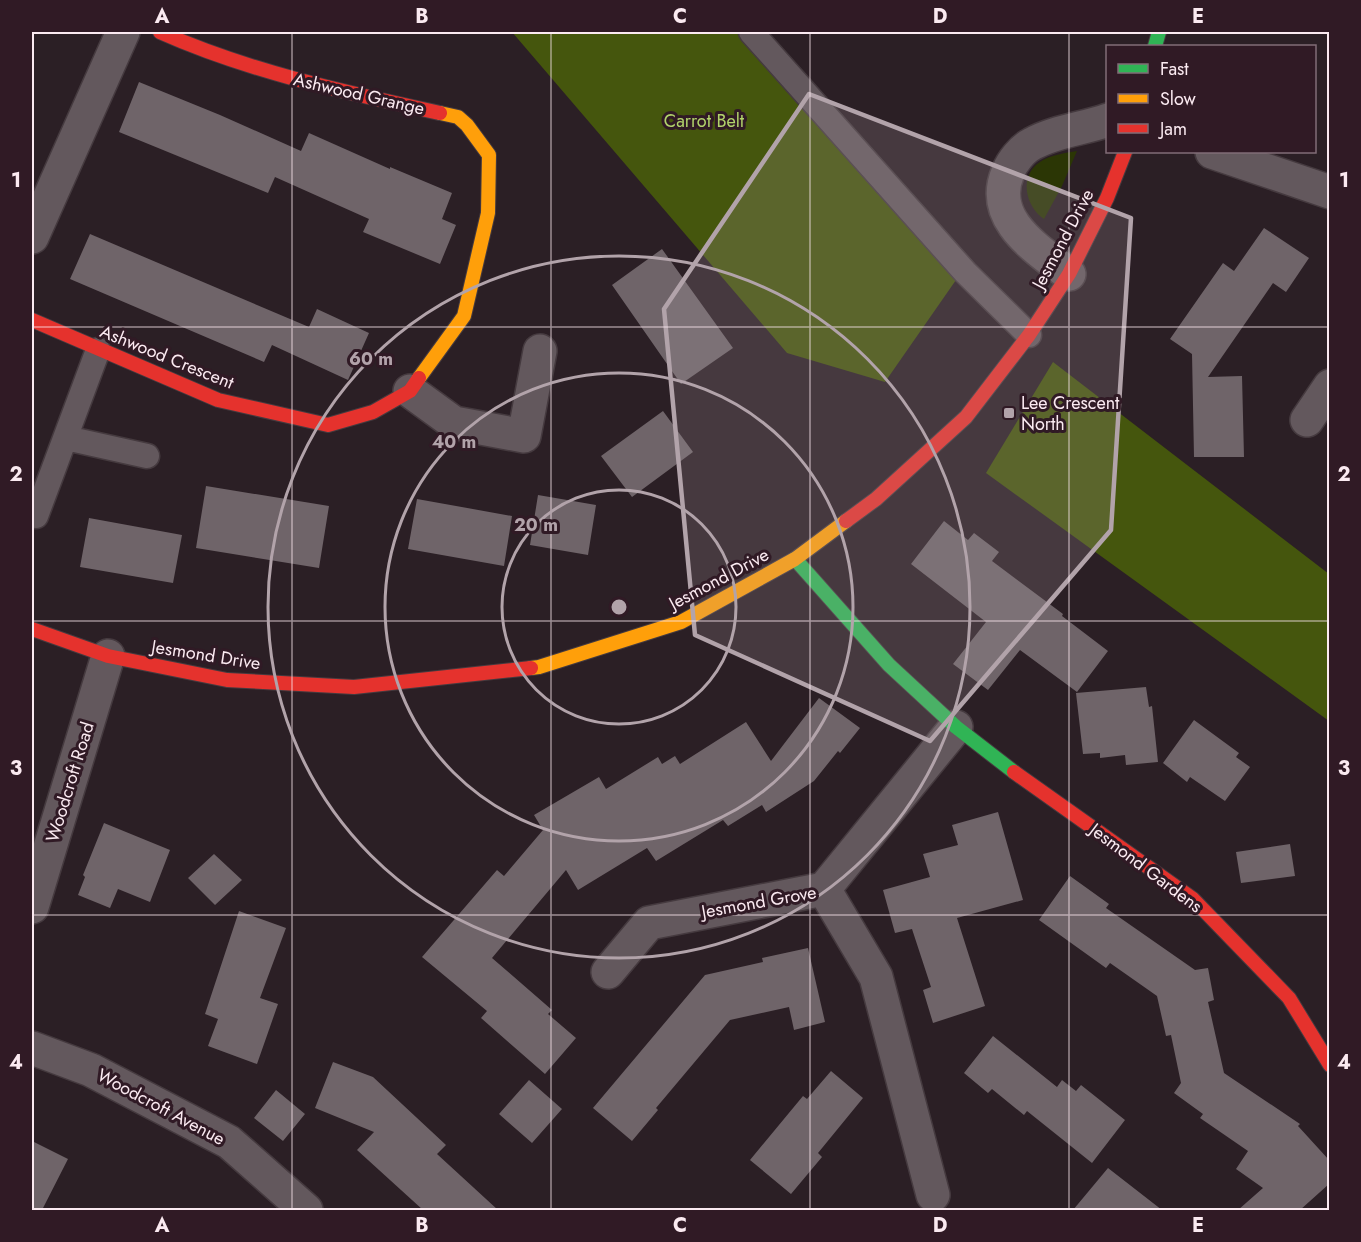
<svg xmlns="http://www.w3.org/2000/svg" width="1361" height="1242" font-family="Jost,sans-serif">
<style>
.green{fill:#2b3605}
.forest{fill:#45560d}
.building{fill:#6f6469}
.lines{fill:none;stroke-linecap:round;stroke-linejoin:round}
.lane-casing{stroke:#453a3f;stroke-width:27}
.street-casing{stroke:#453a3f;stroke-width:36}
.fast-casing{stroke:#453a3f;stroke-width:16}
.slow-casing{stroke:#453a3f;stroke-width:16}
.jam-casing{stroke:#453a3f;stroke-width:16}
.lane{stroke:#63585d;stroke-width:24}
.street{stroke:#63585d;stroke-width:33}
.fast{stroke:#30b455;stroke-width:14}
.slow{stroke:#ff9f0a;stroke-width:14}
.jam{stroke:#e5322d;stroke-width:14}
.marked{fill:#b2a3aa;fill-opacity:0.2;stroke:#b2a3aa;stroke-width:4.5;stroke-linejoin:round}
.grid{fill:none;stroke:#fbeaf1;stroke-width:1.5;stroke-opacity:0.55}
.ring{fill:none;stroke:#b2a3aa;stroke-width:3}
.poi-dot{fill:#b2a3aa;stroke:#301a25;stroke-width:2}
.labels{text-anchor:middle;stroke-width:6;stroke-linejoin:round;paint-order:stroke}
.street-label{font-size:18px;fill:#fbeaf1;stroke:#301a25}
.park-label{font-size:18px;fill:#b2d46b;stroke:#301a25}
.poi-label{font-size:18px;fill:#fbeaf1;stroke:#301a25;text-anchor:start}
.centre{fill:#b2a3aa;stroke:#301a25;stroke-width:3}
.ring-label{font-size:18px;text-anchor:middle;font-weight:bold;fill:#b2a3aa;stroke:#301a25;stroke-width:6;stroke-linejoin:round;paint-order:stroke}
.neatline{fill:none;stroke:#fbeaf1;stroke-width:2}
.grid-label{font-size:20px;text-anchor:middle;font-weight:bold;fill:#fbeaf1}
</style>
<rect width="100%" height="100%" fill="#2b1f25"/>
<path class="green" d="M1077,151L1062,186L1044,219C1026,207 1018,176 1040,162C1050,155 1065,153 1077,151Z"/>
<path class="forest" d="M512,32H742L956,280L885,382L787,353Z
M1053,362L1329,574V721L986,473Z"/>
<path class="building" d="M139,82L220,115L301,151L309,133L390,169V167L452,193L442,219L456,225L440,264L363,232L369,219L275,177L268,193L119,132Z
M1264,228L1309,258L1286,292L1273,283L1208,377L1242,376L1244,457H1194L1192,354L1170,339L1223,263L1234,271Z
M90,234L309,327L317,309L369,333L348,380L272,345L264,362L70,279Z
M662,249L733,348L681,384L612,285Z
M663,411L693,452L632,497L601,456Z
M206,486L329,506L319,568L196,548Z
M538,495L596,505L588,555L530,545Z
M417,499L512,516L504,566L408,549Z
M89,518L182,535L173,583L80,567Z
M944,521L968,540L974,533L999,552L992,561L1063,614L1062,616L1108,651L1077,692L1020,650L988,690L953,664L986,622L911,564Z
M1146,687L1149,707L1152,706L1158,762L1126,765L1125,755L1100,758V753L1083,754L1076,693Z
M819,698L860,728L840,753L838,751L814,781L766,812L762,805L728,826L723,820L656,861L647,848L578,890L566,870L492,958L552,1010L548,1014L576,1038L545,1074L481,1018L487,1011L422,957L497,870L504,876L543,830L534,815L599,777L606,789L658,757L662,764L675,756L680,764L746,722L771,761Z
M1194,720L1239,753L1236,757L1250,767L1225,801L1190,777L1187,782L1163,763Z
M998,812L1023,900L957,918L985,1006L933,1023L923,990L931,987L912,929L895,933L883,890L930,877L923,854L958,845L952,825Z
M104,823L170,850L150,902L118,889L110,908L78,895L85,877L83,875Z
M1290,844L1295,876L1241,883L1236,852Z
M214,854L242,880L215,905L188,878Z
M1070,876L1109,904L1106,908L1195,970L1208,968L1214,1000L1208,1002L1224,1073L1300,1124L1298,1126L1329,1160V1184L1300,1210H1238L1263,1188L1236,1169L1248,1151L1200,1118L1203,1114L1174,1093L1181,1083L1171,1035L1166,1036L1157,996L1110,963L1106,968L1039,920Z
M239,911L286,928L260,998L278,1004L257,1064L208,1046L218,1019L205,1014Z
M808,948L825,1022L794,1030L789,1007L730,1020L656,1108L658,1110L632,1141L593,1108L705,975L763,962L762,958Z
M993,1036L1057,1087L1062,1080L1076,1091L1081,1085L1125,1120L1092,1163L1027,1111L1024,1115L992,1089L988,1093L964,1073Z
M333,1062L373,1077L446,1145L437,1154L498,1210H423L357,1150L374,1132L315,1108Z
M831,1071L863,1098L818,1153L822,1157L791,1194L750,1160L803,1096L807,1099Z
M529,1080L562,1109L532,1143L499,1114Z
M276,1090L305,1114L283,1141L254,1118Z
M32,1141L68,1159L42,1210H32Z
M1108,1168L1162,1210H1073Z"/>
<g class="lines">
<g class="lane-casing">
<path id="lane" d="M751,32L965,272L1029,335
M66,438L147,456
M36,516L98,350"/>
</g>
<g class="street-casing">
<path id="street" d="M1212,152L1330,192
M32,237L123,32
M1069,274C1036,248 988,219 1008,172C1012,162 1022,149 1032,144C1055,131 1083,129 1108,120
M410,391L454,423L524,436L540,351
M1307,420L1330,386
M824,889L956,727
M32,907L108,656
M608,972L649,923L824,889L876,977L933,1195
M32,1048L91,1070L229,1142L306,1210"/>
</g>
<g class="fast-casing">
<path id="fast" d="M1155,46L1159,32
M795,559L889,665L956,727L1014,772"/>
</g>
<g class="slow-casing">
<path id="slow" d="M419,378L464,316L488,213L489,155L467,125L458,117L440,113
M531,668L539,667L681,622L795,559L846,521"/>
</g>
<g class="jam-casing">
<path id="jam" d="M160,32C250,72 344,92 440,113
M32,320L218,400L328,425L373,412L410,391L419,378
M846,521L876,499L966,417L1029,335L1069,274L1107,198L1125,152
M32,629L108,656L227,680L354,687L531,668
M1014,772L1193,899L1289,998L1330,1065"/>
</g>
<use href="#lane" class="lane"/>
<use href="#street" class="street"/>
<use href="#fast" class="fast"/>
<use href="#slow" class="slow"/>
<use href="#jam" class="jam"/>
</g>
<path class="marked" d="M809,94L1131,218L1111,530L930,741L695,635L664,309Z"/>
<path class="grid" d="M292,32V1210M551,32V1210M810,32V1210M1069,32V1210M32,327H1330M32,621H1330M32,915H1330"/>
<g class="ring">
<circle cx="619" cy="607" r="117"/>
<circle cx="619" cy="607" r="234"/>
<circle cx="619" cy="607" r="351"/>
</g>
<rect class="poi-dot" x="1003" y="407" width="12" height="12" rx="3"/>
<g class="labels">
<g class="street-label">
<text transform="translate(359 94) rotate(13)" y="6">Ashwood Grange</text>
<text transform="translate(1063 239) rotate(-62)" y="6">Jesmond Drive</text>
<text transform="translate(167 357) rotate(22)" y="6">Ashwood Crescent</text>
<text transform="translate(719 579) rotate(-28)" y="6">Jesmond Drive</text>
<text transform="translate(206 655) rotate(9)" y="6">Jesmond Drive</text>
<text transform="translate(70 782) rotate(-73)" y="6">Woodcroft Road</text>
<text transform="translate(1146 868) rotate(37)" y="6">Jesmond Gardens</text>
<text transform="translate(759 902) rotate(-10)" y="6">Jesmond Grove</text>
<text transform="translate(161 1107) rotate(28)" y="6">Woodcroft Avenue</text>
</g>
<g class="park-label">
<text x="704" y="127">Carrot Belt</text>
</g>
<g class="poi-label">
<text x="1021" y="409">Lee Crescent<tspan x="1021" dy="21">North</tspan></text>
</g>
</g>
<circle cx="619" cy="607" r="9" class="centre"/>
<g class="ring-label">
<text x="371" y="365">60 m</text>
<text x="454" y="448">40 m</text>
<text x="536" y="531">20 m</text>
</g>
<rect width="1361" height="1242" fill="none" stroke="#301a25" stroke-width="66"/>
<rect x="1106" y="45" width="210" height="108" fill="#301a25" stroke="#816d77" stroke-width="1.5"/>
<rect x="1118" y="64" width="30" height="9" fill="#30b455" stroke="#816d77" stroke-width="1.5"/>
<text x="1160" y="75" font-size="18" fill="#fbeaf1">Fast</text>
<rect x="1118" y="94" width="30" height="9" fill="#ff9f0a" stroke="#816d77" stroke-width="1.5"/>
<text x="1160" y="105" font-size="18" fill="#fbeaf1">Slow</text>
<rect x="1118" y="124" width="30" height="9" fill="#e5322d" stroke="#816d77" stroke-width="1.5"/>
<text x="1160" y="135" font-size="18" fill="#fbeaf1">Jam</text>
<rect x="33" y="33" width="1295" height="1176" class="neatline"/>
<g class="grid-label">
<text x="162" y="23">A</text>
<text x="422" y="23">B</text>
<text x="680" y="23">C</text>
<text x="940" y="23">D</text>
<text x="1198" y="23">E</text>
<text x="16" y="187">1</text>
<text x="1344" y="187">1</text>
<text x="16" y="481">2</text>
<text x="1344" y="481">2</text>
<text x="16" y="775">3</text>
<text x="1344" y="775">3</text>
<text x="16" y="1069">4</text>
<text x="1344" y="1069">4</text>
<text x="162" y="1232">A</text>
<text x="422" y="1232">B</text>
<text x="680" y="1232">C</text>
<text x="940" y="1232">D</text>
<text x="1198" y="1232">E</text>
</g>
</svg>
